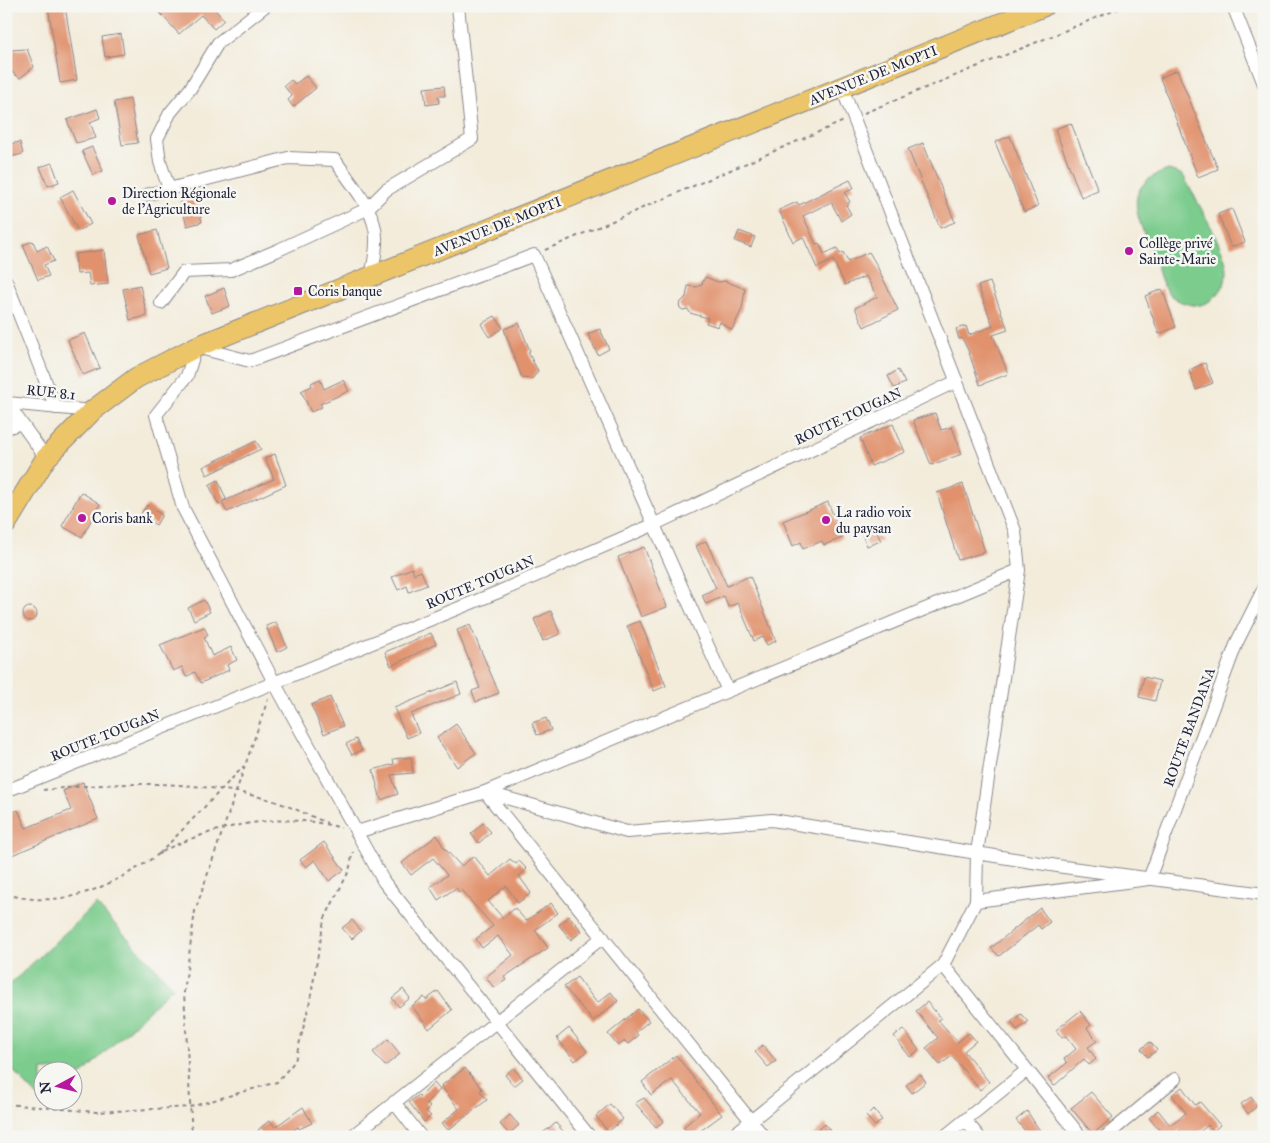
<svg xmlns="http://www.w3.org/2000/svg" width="1270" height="1143" font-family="'IM FELL Great Primer',serif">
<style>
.pitch{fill:#7bcc8d;stroke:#4e7764}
.building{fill:#e1926d}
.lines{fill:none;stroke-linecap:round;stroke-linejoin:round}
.minor-casing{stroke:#8a878b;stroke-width:14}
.primary-casing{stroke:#8a878b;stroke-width:22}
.path{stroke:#8a878b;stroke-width:2;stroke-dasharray:4 4;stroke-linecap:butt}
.minor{stroke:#fff;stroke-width:12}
.primary{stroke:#ecc569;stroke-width:20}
.poi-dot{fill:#b5179e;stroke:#f6f6f2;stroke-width:2}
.labels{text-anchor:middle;stroke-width:5;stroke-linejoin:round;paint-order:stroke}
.street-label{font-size:14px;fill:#22223b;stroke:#f6f6f2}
.poi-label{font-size:14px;fill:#22223b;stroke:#f6f6f2;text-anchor:start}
</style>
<rect width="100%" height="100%" fill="#f6f6f2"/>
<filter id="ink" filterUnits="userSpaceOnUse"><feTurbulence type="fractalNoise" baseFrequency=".02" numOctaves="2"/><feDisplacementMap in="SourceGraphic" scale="10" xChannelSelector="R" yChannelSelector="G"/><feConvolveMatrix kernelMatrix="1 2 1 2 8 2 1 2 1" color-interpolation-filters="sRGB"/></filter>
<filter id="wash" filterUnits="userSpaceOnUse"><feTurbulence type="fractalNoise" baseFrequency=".0096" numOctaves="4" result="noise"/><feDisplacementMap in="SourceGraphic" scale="20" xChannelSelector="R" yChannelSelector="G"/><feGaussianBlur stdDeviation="1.12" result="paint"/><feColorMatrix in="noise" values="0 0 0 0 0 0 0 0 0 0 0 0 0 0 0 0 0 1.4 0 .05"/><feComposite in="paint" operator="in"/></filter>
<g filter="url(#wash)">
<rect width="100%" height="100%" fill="#f3ecdb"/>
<path class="pitch" d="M1169,170L1183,175C1193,195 1228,252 1227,272C1226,286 1217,299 1204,304C1194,308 1177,302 1169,294C1162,287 1158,269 1155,259C1140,222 1116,186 1169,170Z
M96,904L173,987L73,1083L72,1070H42V1100L54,1101L47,1107L6,1063V988Z"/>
<g id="blocks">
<path class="building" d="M48,6H65L77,80L60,83Z
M154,6H212L224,20L214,29L201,15L179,34Z
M121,34L124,54L105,57L102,37Z
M27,49L34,67L20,78L6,68V59L9,50Z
M1177,70L1218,169L1198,177L1160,78Z
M306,76L316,88L293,107L288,100L292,96L284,86L291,80L295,84Z
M444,86L445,96H438L439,103L426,105L424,88Z
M130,99L138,143L122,145L114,102Z
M97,109L100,118L90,122L96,138L76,143L67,120Z
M1071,123L1098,190L1081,197L1055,129Z
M1010,136L1038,206L1024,212L995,142Z
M20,142L23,154L6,158V145Z
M923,143L955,222L940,228L908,149Z
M92,147L103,171L93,175L82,151Z
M52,163L59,182L48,186L40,167Z
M850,180L854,188L845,193L850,202L846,205L851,214L841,221L831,202L803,216L816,244L819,243L824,254L837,248L840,254L843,252L848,262L869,252L876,264L898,310L864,327L855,308L877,297L866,276L845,285L833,260L817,268L803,237L793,242L779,210L797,202L799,205Z
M73,190L91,224L78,231L60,197Z
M196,197L202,222L187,226L180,201Z
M1232,209L1245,242L1231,247L1218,214Z
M157,230L167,268L149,273L139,235Z
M739,231L755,237L751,247L735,241Z
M33,241L37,251L47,246L54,261L44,265L49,276L38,280L23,245Z
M104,250L108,284L90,286L88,273L77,274L75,254Z
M705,277L718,282L725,281L745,289L742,309L732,330L720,322L718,327L706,323L708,318L690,313L688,309L683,310L680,308L679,304L686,297L688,286L697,287L702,284Z
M990,282L1008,330L993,335L1008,374L980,385L968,350L962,338L959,339L956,329L966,326L969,335L993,326L978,286Z
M140,285L147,316L130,320L123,289Z
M224,288L230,306L212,313L205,296Z
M1162,289L1176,327L1159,334L1145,296Z
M495,316L503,328L489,337L481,324Z
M519,323L530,351L528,352L538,371L532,379L522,378L504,329Z
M600,329L609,349L598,355L588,334Z
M85,333L100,368L83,375L68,340Z
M1205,363L1213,383L1196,390L1189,370Z
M898,370L905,383L894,388L888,376Z
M320,379L324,389L343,380L349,391L320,404L322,407L311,412L301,391L312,386L311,383Z
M935,413L941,430L952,427L962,454L931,465L913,420Z
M893,424L905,452L871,466L860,438Z
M256,441L261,449L207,475L203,467Z
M275,454L286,485L227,512L222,503L219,505L209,485L218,480L226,499L222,502L245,492L274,479L265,458Z
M963,484L985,552L958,560L937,493Z
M81,492L100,504L82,537L62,526Z
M828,502L842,538L824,545L822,541L803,549L801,542L793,546L783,521Z
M147,505L162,515L156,525L140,515Z
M874,526L881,541L867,546L861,531Z
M706,541L727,586L750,576L776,641L767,645L763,637L754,641L738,603L728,607L724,596L706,604L702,595L716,588L696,546Z
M644,547L667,607L641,617L618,557Z
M412,568L414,574L421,571L427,585L409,592L407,586L398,590L392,577Z
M204,600L210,612L194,620L188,608Z
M23 614a7 7 0 1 1 14 0a7 7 0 1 1-14 0Z
M551,611L560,634L543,641L534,619Z
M640,621L666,686L654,691L627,626Z
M276,622L287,647L277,652L266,626Z
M470,625L499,693L476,702L472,691L480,688L457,630Z
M204,627L208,635L204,637L212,656L231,647L237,660L227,665L229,670L201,683L195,672L186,677L182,667L173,671L160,645Z
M431,633L436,644L391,666L385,652Z
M1144,677L1160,681L1155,701L1139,697Z
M457,682L461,694L411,714L419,733L407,738L394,708Z
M330,697L343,726L324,734L311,705Z
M546,718L551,730L537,735L532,723Z
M456,724L476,753L457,767L437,738Z
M356,739L362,750L352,755L346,744Z
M411,757L413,773L391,775L398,794L381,800L373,770L394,764L393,759Z
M83,782L98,819L12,855L6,842V815L18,810L26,828L71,810L63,791Z
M483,823L491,832L479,843L471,834Z
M437,835L444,848L461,866L474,856L490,876L510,859L516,864L519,861L527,869L519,876L531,893L518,903L506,886L488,901L503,918L515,908L526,921L551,903L558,913L535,930L548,948L504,977L506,980L494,988L486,977L513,955L498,936L482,948L476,939L493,926L461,890L459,892L456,888L438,900L430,887L447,875L433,858L411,875L402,863Z
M324,842L344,870L329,881L315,860L306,867L300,860Z
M1040,908L1050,922L1041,929L1038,925L999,956L991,948Z
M569,916L582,931L571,940L559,925Z
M352,920L361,931L352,939L342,928Z
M577,977L597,1003L611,992L618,1001L593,1021L564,987Z
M403,989L410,998L399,1007L392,998Z
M438,991L452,1010L429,1029L412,1006L424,997L426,1000Z
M927,1002L941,1018L938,1020L958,1042L969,1033L976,1041L964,1051L989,1082L980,1090L952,1056L940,1065L926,1048L938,1038L916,1011Z
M638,1009L649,1021L636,1032L638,1036L628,1044L625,1041L618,1046L608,1034Z
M1080,1011L1091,1025L1087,1028L1097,1041L1088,1047L1096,1059L1089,1065L1084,1059L1054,1086L1048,1078L1067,1063L1064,1059L1076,1049L1066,1036L1062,1038L1056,1030Z
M1021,1014L1028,1022L1017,1030L1011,1022Z
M569,1028L587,1051L575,1061L557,1038Z
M903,1029L919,1050L910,1057L894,1036Z
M388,1039L400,1054L385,1066L373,1052Z
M1150,1042L1157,1050L1148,1057L1141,1049Z
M763,1045L776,1061L768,1067L755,1052Z
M676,1055L722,1115L692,1137L683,1127L700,1113L672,1080L651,1095L642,1082Z
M465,1068L482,1089L480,1091L487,1100L448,1130L442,1123L459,1109L441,1086Z
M513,1068L523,1079L514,1086L505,1075Z
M920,1074L926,1082L912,1093L906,1085Z
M434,1083L440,1090L426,1103L430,1107L426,1111L431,1116L424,1122L409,1102L419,1095L420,1097Z
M1182,1087L1195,1105L1200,1102L1220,1125L1214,1131L1208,1125L1194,1137H1186L1180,1130L1172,1137H1165L1149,1118L1158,1110L1170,1125L1186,1113L1172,1095Z
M1091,1092L1113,1117L1093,1134L1071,1108Z
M1251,1097L1257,1106L1248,1114L1241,1104Z
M644,1098L664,1121L656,1127L635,1103Z
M610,1104L623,1119L608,1132L596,1116Z
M303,1107L312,1123L299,1129L298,1127L284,1137H263L258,1130L270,1120L275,1127Z
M873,1109L882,1120L875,1126L866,1116Z
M1027,1111L1036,1125L1045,1137H1030L1016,1120Z
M510,1115L519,1125L509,1134L500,1124Z
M556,1123L568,1137H537Z
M825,1124L835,1137H810Z"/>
</g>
</g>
<g filter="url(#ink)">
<use href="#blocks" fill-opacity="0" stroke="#8a878b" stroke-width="1"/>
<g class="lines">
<g class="minor-casing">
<path id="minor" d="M1233,6L1264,84
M842,88L1015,531L1019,570L977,853L976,901
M169,189L160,162L157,139L170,113L190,89L218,43L265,6
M146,195L288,158L335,160C351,184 378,212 376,242C376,254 373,266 371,277
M6,281L56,408
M161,303L184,272L231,270L276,251L367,209L386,190L472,139L458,6
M6,428L21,423
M46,458L7,403L92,411
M6,791L496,593L655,524L957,381
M357,832L485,792L1019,570
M943,965L1081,1137
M394,1102L421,1137
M965,1120L979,1137
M351,1137L603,937
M590,1137L384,882L274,682L183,508L156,415L187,376L196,347L250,361L534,255L728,691
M731,1137L943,965L976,901L1149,879L1237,642L1264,588
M764,1137L485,792L627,832L772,820L1064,867L1264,894
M944,1137L1027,1070
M1105,1137L1175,1079"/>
</g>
<g class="primary-casing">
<path id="primary" d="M6,524L46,458L92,411L136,378L196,347L1044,6"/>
</g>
<path class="path" d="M864,113L1125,6
M545,250L844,121
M43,790C117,782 194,779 267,799C288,805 308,815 327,823
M159,854L244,766
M6,894C56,908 96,893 139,867C151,860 164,849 178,844C228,823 288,812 341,828
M6,1104L96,1112L190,1107L277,1082L295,1061L310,1001L324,920L349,871L353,852
M192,1137L184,992L195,911L268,699"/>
<use href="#minor" class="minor"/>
<use href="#primary" class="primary"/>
</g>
</g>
<g class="poi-dot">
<circle cx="112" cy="201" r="5"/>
<circle cx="1129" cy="251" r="5"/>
<rect x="293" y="286" width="10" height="10" rx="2.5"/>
<circle cx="82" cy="518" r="5"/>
<circle cx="826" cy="520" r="5"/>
</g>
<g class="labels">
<g class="street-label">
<text transform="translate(873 75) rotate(-22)" y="5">AVENUE DE MOPTI</text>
<text transform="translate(497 226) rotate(-22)" y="5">AVENUE DE MOPTI</text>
<text transform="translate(51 392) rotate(6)" y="5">RUE 8.1</text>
<text transform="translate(848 416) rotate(-25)" y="5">ROUTE TOUGAN</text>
<text transform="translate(480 582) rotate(-23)" y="5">ROUTE TOUGAN</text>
<text transform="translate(1189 727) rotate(-70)" y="5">ROUTE BANDANA</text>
<text transform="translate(105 735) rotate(-22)" y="5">ROUTE TOUGAN</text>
</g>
<g class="poi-label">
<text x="122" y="198">Direction Régionale<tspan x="122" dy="16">de l'Agriculture</tspan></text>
<text x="1139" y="248">Collège privé<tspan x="1139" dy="16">Sainte-Marie</tspan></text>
<text x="308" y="296">Coris banque</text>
<text x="836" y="517">La radio voix<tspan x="836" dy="16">du paysan</tspan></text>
<text x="92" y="523">Coris bank</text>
</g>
</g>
<rect width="1270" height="1143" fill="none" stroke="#f6f6f2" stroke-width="25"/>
<g transform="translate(58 1086) rotate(263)"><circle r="24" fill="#f6f6f2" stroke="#a1a1a9"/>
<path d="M0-4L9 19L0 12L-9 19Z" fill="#b5179e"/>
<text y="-8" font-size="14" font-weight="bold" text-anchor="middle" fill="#22223b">N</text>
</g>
</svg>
